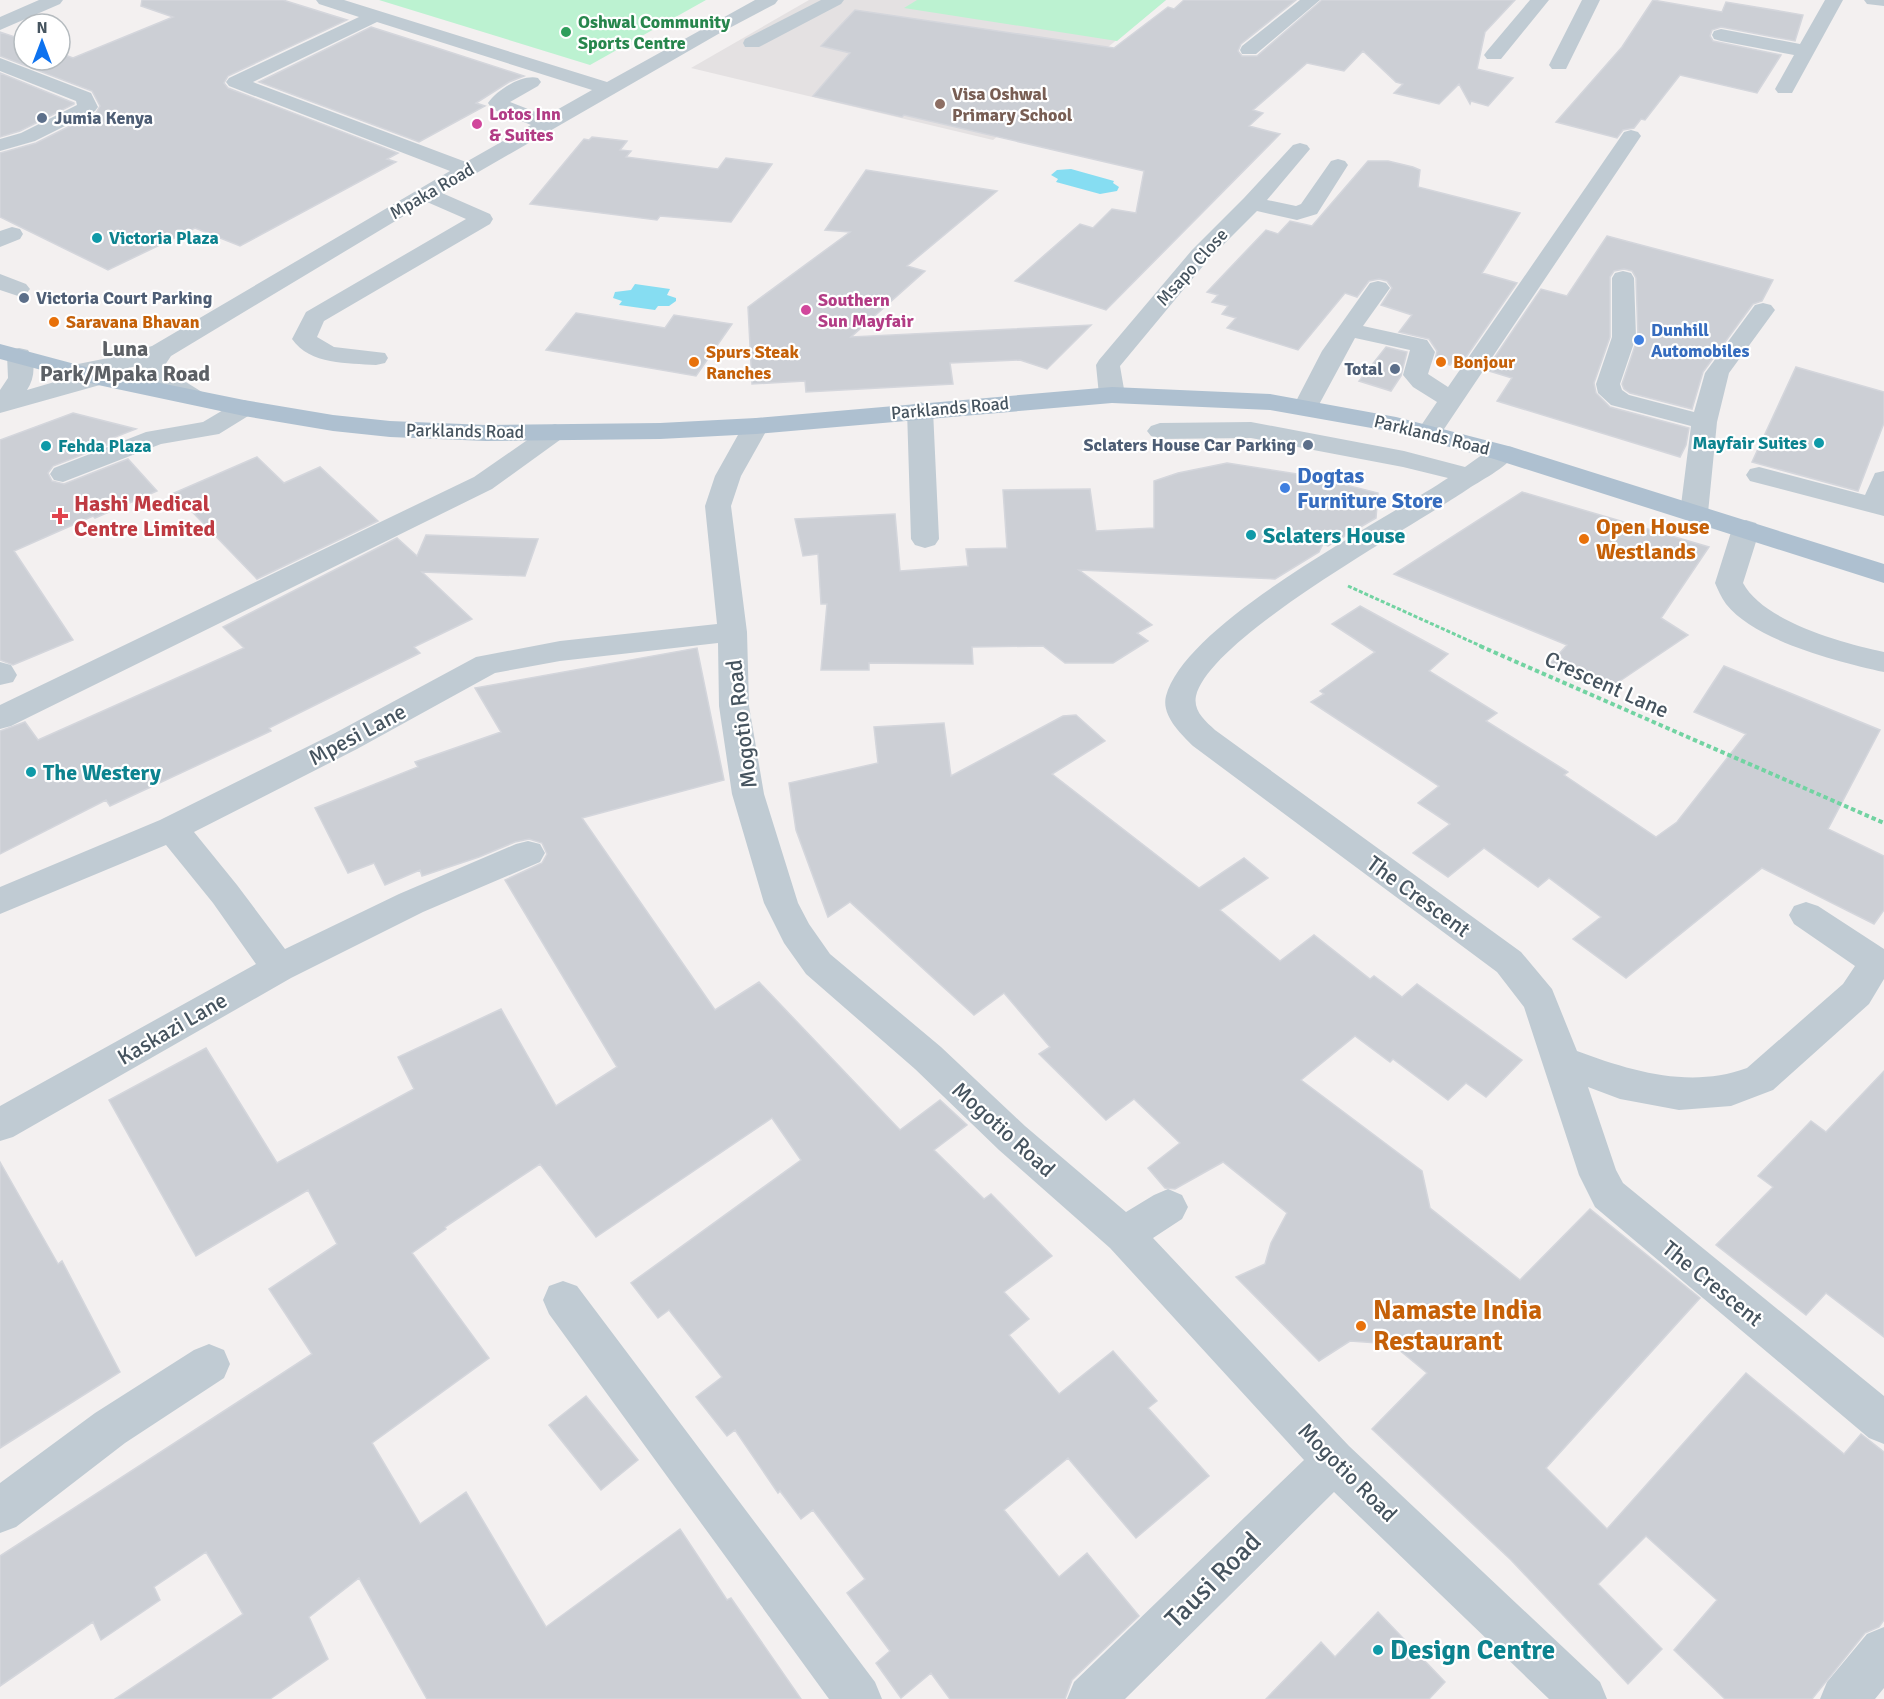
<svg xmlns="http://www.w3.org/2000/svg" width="1884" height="1699" font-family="Signika,sans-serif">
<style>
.education{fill:#e4e1e2}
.green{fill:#bcf2d1}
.water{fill:#86ddf2}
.building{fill:#cccfd5;stroke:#d4d6dc;stroke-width:1.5}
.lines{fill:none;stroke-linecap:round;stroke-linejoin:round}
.path-far1{stroke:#72d3a2;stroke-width:3;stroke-dasharray:4 2;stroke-linecap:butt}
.path{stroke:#72d3a2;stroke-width:4;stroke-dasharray:4.5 3;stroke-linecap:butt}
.minor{fill:#c0cbd3;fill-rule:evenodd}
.major{fill:#aec0d0;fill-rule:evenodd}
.leisure-dot{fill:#2e9e5b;stroke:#fff;stroke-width:2}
.education-dot{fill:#8d6e63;stroke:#fff;stroke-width:2}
.service-dot{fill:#5c6f8a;stroke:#fff;stroke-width:2}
.hotel-dot{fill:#d1479c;stroke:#fff;stroke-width:2}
.culture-dot{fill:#0f9aa8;stroke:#fff;stroke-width:2}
.food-dot{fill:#e8710a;stroke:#fff;stroke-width:2}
.shop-dot{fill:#3f7fe0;stroke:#fff;stroke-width:2}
.health-dot{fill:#e0444e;stroke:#fff;stroke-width:2}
.labels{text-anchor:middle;stroke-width:4.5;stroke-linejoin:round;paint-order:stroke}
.far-leisure-label{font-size:18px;font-weight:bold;fill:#27864d;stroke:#fff;text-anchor:start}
.far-education-label{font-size:18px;font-weight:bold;fill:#785e54;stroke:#fff;text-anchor:start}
.far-hotel-label{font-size:18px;font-weight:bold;fill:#b23c85;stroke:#fff;text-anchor:start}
.far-service-label{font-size:18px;font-weight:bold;fill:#4e5e75;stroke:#fff;text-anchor:start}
.far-street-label{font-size:18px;fill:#46545f;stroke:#fff}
.far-culture-label{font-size:18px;font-weight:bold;fill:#0d838f;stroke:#fff;text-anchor:start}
.far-food-label{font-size:18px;font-weight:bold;fill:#c56008;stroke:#fff;text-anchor:start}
.far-shop-label{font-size:18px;font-weight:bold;fill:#366cbe;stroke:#fff;text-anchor:start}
.far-quarter-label{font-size:22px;font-weight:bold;fill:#5c6065;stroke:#fff}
.shop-label{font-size:22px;font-weight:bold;fill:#366cbe;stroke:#fff;text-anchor:start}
.health-label{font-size:22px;font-weight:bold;fill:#be3a42;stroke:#fff;text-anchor:start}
.food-label{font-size:22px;font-weight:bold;fill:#c56008;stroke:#fff;text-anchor:start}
.culture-label{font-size:22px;font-weight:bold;fill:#0d838f;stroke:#fff;text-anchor:start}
.street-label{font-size:22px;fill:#46545f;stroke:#fff}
.near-food-label{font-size:27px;font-weight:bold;fill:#c56008;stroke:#fff;text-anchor:start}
.near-street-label{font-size:27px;fill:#46545f;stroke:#fff}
.near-culture-label{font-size:27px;font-weight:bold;fill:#0d838f;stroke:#fff;text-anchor:start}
</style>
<rect width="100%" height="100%" fill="#f3f0f0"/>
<path class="education" d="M809,0H1166L993,140L691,68Z"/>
<path class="green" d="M379,0H706L590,65Z
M917,0H1166L1117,41L904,8Z"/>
<path class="water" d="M1071,169L1114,181L1113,183L1119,187L1117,191L1100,194L1056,182L1058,179L1051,175L1057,170Z
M635,284L670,289L667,295L676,298V301L669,306H658L655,310L619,305L622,301L613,298L615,292L631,290Z"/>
<path class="building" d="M142,0H283L347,20L228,76L224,83L228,88L398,153L387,159L396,162L240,246L195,228L108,270L0,217V153L36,143L96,113L100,106L92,91L0,56V32L24,40V60H60V53L73,58L173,17L141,6Z
M1184,0H1296L1241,44L1238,51L1242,56H1257L1322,0H1515L1485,32L1477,69L1513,78L1488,106L1471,101L1470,104L1459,84L1439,104L1394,93L1403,84L1396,82L1363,51L1344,71L1307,63L1253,110L1263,113L1249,126L1280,134L1106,310L1015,281L1080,224L1093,228L1112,209L1136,213L1144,171L904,115L902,117L813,96L850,53L821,46L855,10L1114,48L1168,7L1174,9Z
M1653,0L1722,12L1726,2L1803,15L1795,41L1721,27L1712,30L1710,36L1713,41L1781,55L1757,93L1680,75L1645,120L1641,119L1634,128L1623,130L1617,138L1556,122L1622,47Z
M371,27L431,46L524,76L509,82L476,103L485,106L419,142L259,82Z
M0,73L74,103V104L20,131L0,137Z
M592,137L627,141L620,150L631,151L626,157L718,169L726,158L772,164L731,222L660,216L657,220L530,204L584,139L589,140Z
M1368,161H1388L1413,167L1420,170L1418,187L1520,213L1482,273L1517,283L1462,363L1454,360L1450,365L1435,360L1437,351L1429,339L1399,332L1412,315L1381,305L1392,288L1387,281L1379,279L1369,281L1357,297L1345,293L1298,350L1227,328L1236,318L1222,314L1228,306L1212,302L1218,295L1207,292L1266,230L1278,234L1290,221L1312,226Z
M866,170L997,191L907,266L925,271L851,337L1091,325L1047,369L1020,360L950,363L953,384L806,392L805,381L752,384L748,307L850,232L825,230Z
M1607,236L1773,280L1762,301L1753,304L1703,372L1692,409L1630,393L1624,389L1622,384L1638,337L1636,278L1632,271L1624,269L1614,271L1610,277V337L1594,383L1596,393L1610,407L1689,428L1686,445L1680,457L1497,401L1512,378L1486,370L1541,289L1567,296Z
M576,313L665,328L674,315L732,324L696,376L546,350Z
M1386,347L1407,352L1401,376L1391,391L1359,381Z
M1796,367L1884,392V423L1858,491L1752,462Z
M73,413L136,429L110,439L113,443L53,466L48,473L52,481L64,484L128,459L157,491L95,518L93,516L14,551L73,640L13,665L0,660V440Z
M257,457L284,483L320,467L378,521L257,579L174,493Z
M1227,463L1310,476L1378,493L1376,518L1328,546L1323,544L1319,552L1275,579L1079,570L1152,625L1137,633L1148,641L1113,663H1065L1043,646L972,647L973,664L869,663V670H821L827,604H821L818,554L803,556L795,519L895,514L900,571L968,566L966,549L1007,548L1003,490L1090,489L1096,531L1154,528V481L1178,473Z
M1522,492L1709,547L1661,618L1688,635L1608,689L1548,666L1567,645L1394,574Z
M426,535L538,539L525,576L422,572L472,619L414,647L420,653L269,728L271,731L110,806L106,800L0,854V731L25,722L38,740L244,648L223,627L397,538L417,556Z
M1360,606L1448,654L1429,671L1497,713L1486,721L1568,772L1564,775L1656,837L1677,822L1746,734L1694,712L1724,666L1880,730L1828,829L1884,856V910L1874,924L1762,868L1626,978L1573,939L1601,917L1549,878L1538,887L1484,848L1448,877L1413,853L1450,824L1418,803L1439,786L1311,702L1324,694L1320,691L1375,652L1332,624Z
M697,648L724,780L582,818L715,1010L759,982L900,1130L940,1100L967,1125L934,1150L984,1199L991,1194L1052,1256L1004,1292L1029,1319L1009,1335L1059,1394L1113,1351L1157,1401L1148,1408L1209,1476L1136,1538L1068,1458L1004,1510L1059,1577L1087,1553L1139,1616L1072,1680L1065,1699H950L931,1673L901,1698L876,1663L890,1651L847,1593L865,1579L813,1510L801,1519L780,1491L778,1493L735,1430L727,1436L696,1397L722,1377L669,1310L658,1318L631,1283L801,1160L772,1118L596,1237L540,1164L445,1227L446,1229L412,1253L489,1358L372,1443L420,1524L466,1492L546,1627L680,1529L727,1600L731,1598L801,1699H427L359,1578L309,1617L328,1659L270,1699H115L243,1614L206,1552L154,1587L160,1600L101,1640L93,1622L0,1686V1556L312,1354L269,1289L337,1244L308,1190L196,1256L109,1100L206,1048L277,1163L414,1089L398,1057L501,1009L556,1106L617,1067L505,880L542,863L547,854L542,843L529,839L515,842L479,857L422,876L420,870L385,885L374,863L348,873L315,808L418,767L415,762L501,732L475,688Z
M1076,715L1105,741L1052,774L1199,888L1244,858L1268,878L1220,910L1280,961L1314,935L1370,979L1374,976L1402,997L1417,984L1522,1060L1486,1097L1466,1083L1448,1100L1393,1059L1390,1062L1355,1036L1301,1080L1422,1171L1430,1208L1520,1280L1590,1209L1700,1298L1546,1468L1607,1529L1746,1373L1844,1454L1861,1434L1884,1452V1620L1879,1627L1865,1633L1812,1699H1725L1674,1650L1717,1600L1646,1536L1598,1584L1662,1649L1628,1684L1511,1560L1372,1429L1427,1373L1392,1344L1350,1341L1319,1361L1236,1277L1265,1264L1271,1243L1287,1213L1223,1162L1175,1189L1165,1188L1148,1168L1180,1143L1134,1099L1106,1120L1039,1054L1050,1047L1004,993L974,1015L850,902L828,917L796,830L789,783L878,763L874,727L944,723L951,776L1063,716Z
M1884,1071V1337L1826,1293L1806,1315L1716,1245L1773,1187L1758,1176L1811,1121L1826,1132Z
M0,1162L58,1264L62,1261L120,1372L0,1448Z
M586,1396L638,1460L601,1490L549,1425Z
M1378,1612L1445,1682L1429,1699H1266L1321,1642L1335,1657Z"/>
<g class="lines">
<path class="path-far1" d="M1348,586L1483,647"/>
<path class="path" d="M1480,646L1884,823"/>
<path class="minor" d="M39,0H63L60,4L0,30V17Z
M316,0H344L607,82L755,0H778L775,4L720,33L442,193L490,214L493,219L490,224L324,321L317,337L334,347L385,353L388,358L385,363L376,365C348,363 310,365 292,339L306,312L466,219L427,202L171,356L165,365L168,371L202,392L206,397L202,402C180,408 150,385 141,365L107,373L110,378L107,383L0,413V390L8,378L7,355L10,350L19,348L28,350C36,362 35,378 27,390L68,378L63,377L60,372L63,367L123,355L152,346L450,171L229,86L226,82L229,78L359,17L319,4ZM377,22L592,90L546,116L510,102L538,86L541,82L538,78C522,74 497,90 488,103L492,109L531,125L466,162L253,82Z
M821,0H844L841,4L759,47H745L743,43L745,39Z
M1300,0H1320L1256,54H1242L1240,50L1242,46Z
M1530,0H1549L1501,59H1487L1484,55L1487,51Z
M1582,0H1600L1566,69H1552L1549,65Z
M1825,0H1843L1792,93H1778L1775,89L1794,55L1721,41L1714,39L1712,35L1714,31L1721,29L1800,44Z
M1864,0H1884V6L1867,4Z
M0,58L91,93L98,107L95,111L35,141L0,151V139L21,133L77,105L76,101L0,71Z
M1631,130L1638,132L1641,136L1438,438L1429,441L1420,438L1416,433L1437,402L1413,387L1403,375L1410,350L1355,338L1315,412L1306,415L1297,412L1293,407L1322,351L1370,283L1378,281L1386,283L1390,288L1363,326L1427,340L1435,352L1428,374L1448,387L1624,132Z
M1300,143L1307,145L1310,149L1267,200L1296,206L1301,204L1331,161L1338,159L1345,161L1348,165L1317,214L1297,220L1257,211L1208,260L1120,366L1125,395L1121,400L1112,403L1103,400L1099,395L1096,365L1099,360L1192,250L1244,198L1293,145Z
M12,227L20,229L23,234L20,239L0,247V231Z
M1623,271L1631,273L1634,278L1636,337L1620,384L1622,390L1629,395L1694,412L1705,373L1755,305L1763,303L1771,305L1775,310L1729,373L1717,422L1708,513L1704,519L1694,521L1684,519L1680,513L1691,426L1611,405L1598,393L1596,384L1612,337V278L1615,273Z
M0,274L26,284L30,289L26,294L18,296L0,290Z
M244,400L253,403L257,408L253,413L219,434L161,444L63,482L54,480L50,474L54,468L146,432L203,422L235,403Z
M920,402L929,405L933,410L939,539L935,545L925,548L915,545L911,539L907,410L911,405Z
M756,418L765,421L769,426L741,476L731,506L747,632L749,706L764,794L798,903L809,924L830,954L941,1047L1025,1126L1126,1212L1154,1195L1168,1189L1182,1195L1188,1207L1182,1219L1153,1238L1349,1446L1600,1682L1607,1699H1549L1334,1492L1125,1699H1067L1074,1682L1304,1460L1110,1248L999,1150L915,1069L806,974L784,943L764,903L732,794L719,706L718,643L560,661L495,673L357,749L194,832L237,885L285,949L399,894L516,844L528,841L540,844L545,853L540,862L423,912L291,978L13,1137L0,1141V1106L256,964L213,903L166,845L0,914V887L160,820L335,733L476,657L560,641L717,624L705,506L715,476L743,426L747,421Z
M1251,422L1404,451L1465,467C1480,457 1494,443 1512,447L1516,453C1505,469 1481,480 1465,491C1410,528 1210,637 1196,696C1193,711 1205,721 1215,730L1521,952L1552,989L1577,1051C1631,1071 1690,1089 1747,1068L1843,984L1855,966L1794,924L1789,915L1794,906L1806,902L1818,906L1884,949V979L1869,1004L1773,1090L1731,1106L1679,1110L1620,1099L1588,1087L1616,1170L1623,1183L1884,1396V1444L1869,1438L1595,1207L1579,1175L1524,1007L1497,972L1193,746C1181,734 1161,715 1166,696C1186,621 1382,522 1448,478L1403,467L1251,438L1160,439L1151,436L1147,431L1151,426L1160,423Z
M555,424L564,427L568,432L564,437L492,489L11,726L0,729V705L474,477L546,427Z
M1759,467L1865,495L1875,473L1884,471V516L1750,481L1746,475L1750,469Z
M1746,520L1756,523L1760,529L1743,583C1764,622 1843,643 1884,652V672C1839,662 1755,641 1726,604C1721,597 1718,590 1715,583L1732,529L1736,523Z
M0,662L11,665L17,675L13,682L0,685Z
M563,1281L577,1286L875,1682L882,1699H829L549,1314L543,1300L549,1286Z
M209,1344L224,1350L230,1364L224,1378L125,1443L16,1527L0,1533V1483L95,1413L194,1350Z
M1884,1627V1688L1875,1699H1820L1827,1682L1867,1634Z"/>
<path class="major" d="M0,344L101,371L244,400L333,415L390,421L486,425L660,423L756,418L1112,387L1270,394L1396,417L1512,447L1884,564V583L1494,459L1394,432L1270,410L1112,403L756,434L660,439L486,441L390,437L333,431L244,416L98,385L0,359Z"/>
</g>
<circle class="leisure-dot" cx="566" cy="32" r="6"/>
<circle class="education-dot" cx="940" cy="104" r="6"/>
<g class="service-dot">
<circle cx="42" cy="118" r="6"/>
<circle cx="24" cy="298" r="6"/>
<circle cx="1395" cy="369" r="6"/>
<circle cx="1308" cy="445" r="6"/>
</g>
<g class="hotel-dot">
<circle cx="477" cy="124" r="6"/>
<circle cx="806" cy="310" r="6"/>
</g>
<g class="culture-dot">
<circle cx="97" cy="238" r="6"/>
<circle cx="1819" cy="443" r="6"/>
<circle cx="46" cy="446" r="6"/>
<circle cx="1251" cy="535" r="6"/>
<circle cx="31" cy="772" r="6"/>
<circle cx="1378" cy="1650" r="6"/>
</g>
<g class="food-dot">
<circle cx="54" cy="322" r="6"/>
<circle cx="694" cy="362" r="6"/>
<circle cx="1441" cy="362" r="6"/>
<circle cx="1584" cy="539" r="6"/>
<circle cx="1361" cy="1326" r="6"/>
</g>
<g class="shop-dot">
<circle cx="1639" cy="340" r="6"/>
<circle cx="1285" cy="488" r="6"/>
</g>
<path class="health-dot" d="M57 507h6v6h6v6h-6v6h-6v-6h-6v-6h6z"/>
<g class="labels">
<g class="far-leisure-label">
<text x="578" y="28">Oshwal Community<tspan x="578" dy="21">Sports Centre</tspan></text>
</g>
<g class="far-education-label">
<text x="952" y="100">Visa Oshwal<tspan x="952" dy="21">Primary School</tspan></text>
</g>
<g class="far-hotel-label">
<text x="489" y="120">Lotos Inn<tspan x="489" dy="21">&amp; Suites</tspan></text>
<text x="818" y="306">Southern<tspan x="818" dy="21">Sun Mayfair</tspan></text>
</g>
<g class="far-service-label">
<text x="54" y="124">Jumia Kenya</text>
<text x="36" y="304">Victoria Court Parking</text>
<text x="1383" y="375" text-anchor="end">Total</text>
<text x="1296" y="451" text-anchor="end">Sclaters House Car Parking</text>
</g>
<g class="far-street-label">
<text transform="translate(432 191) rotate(-30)" y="6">Mpaka Road</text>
<text transform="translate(1192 267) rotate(-48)" y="6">Msapo Close</text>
<text transform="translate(950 408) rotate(-5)" y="6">Parklands Road</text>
<text transform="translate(465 431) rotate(1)" y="6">Parklands Road</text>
<text transform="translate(1432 435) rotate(14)" y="6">Parklands Road</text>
</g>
<g class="far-culture-label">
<text x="109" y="244">Victoria Plaza</text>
<text x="1807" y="449" text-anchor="end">Mayfair Suites</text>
<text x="58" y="452">Fehda Plaza</text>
</g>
<g class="far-food-label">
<text x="66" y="328">Saravana Bhavan</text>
<text x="706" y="358">Spurs Steak<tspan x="706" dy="21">Ranches</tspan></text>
<text x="1453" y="368">Bonjour</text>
</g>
<g class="far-shop-label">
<text x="1651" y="336">Dunhill<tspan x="1651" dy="21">Automobiles</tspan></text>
</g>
<g class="far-quarter-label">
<text x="125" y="356">Luna<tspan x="125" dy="25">Park/Mpaka Road</tspan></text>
</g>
<g class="shop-label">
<text x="1297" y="483">Dogtas<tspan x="1297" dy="25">Furniture Store</tspan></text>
</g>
<g class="health-label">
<text x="74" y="511">Hashi Medical<tspan x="74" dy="25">Centre Limited</tspan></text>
</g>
<g class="food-label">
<text x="1596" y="534">Open House<tspan x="1596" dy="25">Westlands</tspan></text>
</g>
<g class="culture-label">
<text x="1263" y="543">Sclaters House</text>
<text x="43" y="780">The Westery</text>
</g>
<g class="street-label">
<text transform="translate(1607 684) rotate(24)" y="8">Crescent Lane</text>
<text transform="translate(741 724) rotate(-97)" y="8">Mogotio Road</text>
<text transform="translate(357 734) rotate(-28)" y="8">Mpesi Lane</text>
<text transform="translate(1419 896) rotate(36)" y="8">The Crescent</text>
<text transform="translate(172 1028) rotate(-30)" y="8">Kaskazi Lane</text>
<text transform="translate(1004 1129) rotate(42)" y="8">Mogotio Road</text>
<text transform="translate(1713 1283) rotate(39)" y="8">The Crescent</text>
<text transform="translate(1348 1472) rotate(45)" y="8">Mogotio Road</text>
</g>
<g class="near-food-label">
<text x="1373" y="1319">Namaste India<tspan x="1373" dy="31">Restaurant</tspan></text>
</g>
<g class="near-street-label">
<text transform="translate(1213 1580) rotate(-45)" y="9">Tausi Road</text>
</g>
<g class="near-culture-label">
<text x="1390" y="1659">Design Centre</text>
</g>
</g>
<g transform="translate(42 42)"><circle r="28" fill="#ffffff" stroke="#b5bbbf" stroke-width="1.5"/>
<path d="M0-4.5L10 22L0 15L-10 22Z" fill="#0d72ef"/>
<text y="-9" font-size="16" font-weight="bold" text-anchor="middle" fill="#46545f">N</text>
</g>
</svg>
